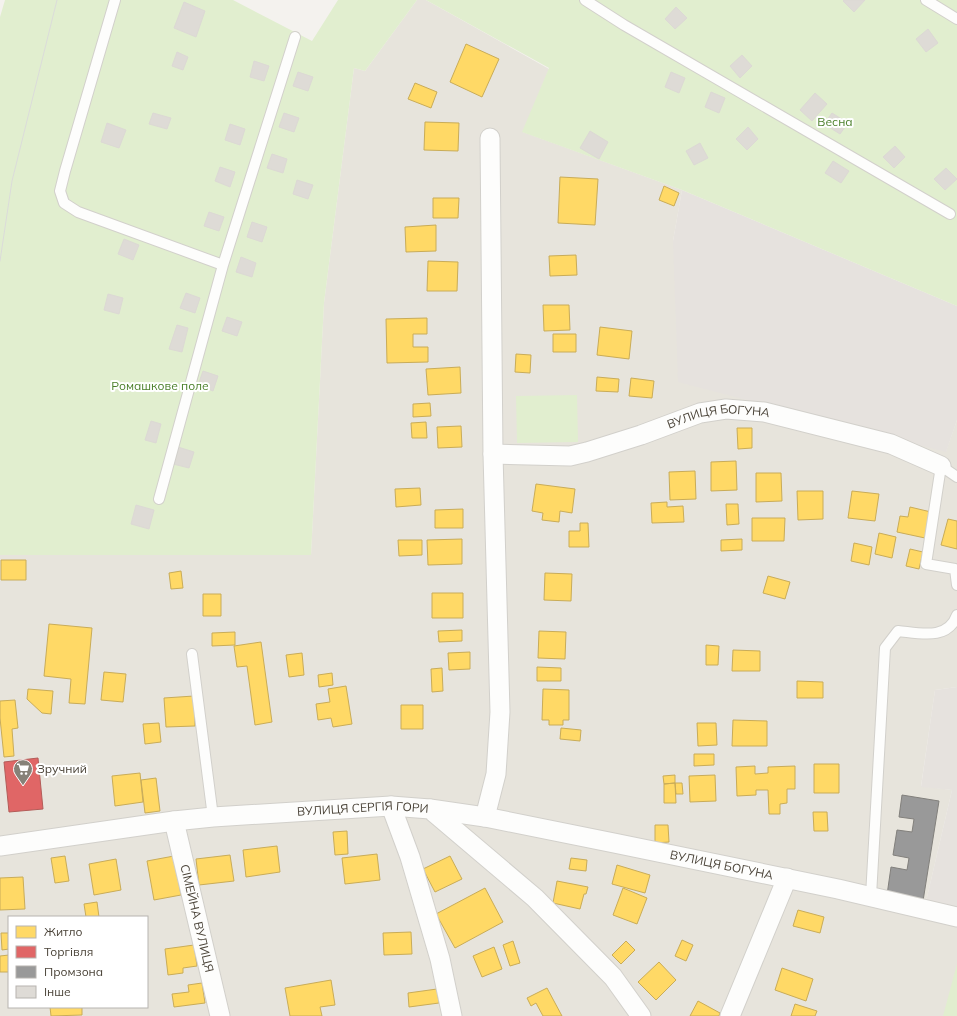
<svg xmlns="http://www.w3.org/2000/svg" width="957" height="1016" font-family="Mulish,sans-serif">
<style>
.residential{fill:#e7e4dc;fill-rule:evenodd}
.industrial{fill:#e6e2de}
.green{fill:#e1eecf}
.homes{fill:#ffd966;stroke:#c9ac58}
.shops{fill:#e06666;stroke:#b35c58}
.industry{fill:#999;stroke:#82807c}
.building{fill:#dedbd6;stroke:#dcd9d4}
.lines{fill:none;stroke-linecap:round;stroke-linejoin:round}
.service-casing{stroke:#d2d0cb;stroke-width:12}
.minor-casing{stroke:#d2d0cb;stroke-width:21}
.service{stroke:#fdfdfc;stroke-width:10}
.minor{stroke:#fdfdfc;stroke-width:19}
.tram{stroke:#dbdbda;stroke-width:1}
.labels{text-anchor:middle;stroke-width:4;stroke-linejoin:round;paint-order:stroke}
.park-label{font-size:12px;fill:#4a7f2a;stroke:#fff}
.street-label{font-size:12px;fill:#4b4439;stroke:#fff}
.poi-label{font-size:12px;fill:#4b4439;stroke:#fff;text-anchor:start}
</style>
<rect width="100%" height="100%" fill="#f4f2ee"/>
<path class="residential" d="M417,0H426L549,69L523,132L682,190L673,241L946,451L957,420V687L935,690L921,786L952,790L924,910L957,917V1016H0V555H311L324,303L354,68L365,71ZM9,917H147V1007H9Z"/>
<path class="industrial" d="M682,190L957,306V420L946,452L678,382L673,241Z
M957,687V917L924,910L952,790L921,787L935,690Z"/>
<path class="green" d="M5,0H233L312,41L338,0H417L365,71L354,68L324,303L311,555H0V17Z
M426,0H957V306L682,190L522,132L549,68Z
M577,395L578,442L517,443L516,396Z
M957,964V1016H943Z"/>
<path class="homes" d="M466,44L499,59L482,97L450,82Z
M415,83L437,92L431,108L408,99Z
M425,122L459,123L458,151L424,150Z
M560,177L598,179L595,225L558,223Z
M664,186L679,193L674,206L659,200Z
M433,198H459L458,218H433Z
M436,225V251L406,252L405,227Z
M576,255L577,275L550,276L549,256Z
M428,261L458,262L457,291H427Z
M543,305H569L570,330L544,331Z
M427,318V334H413V347H428V362L387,363L386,319Z
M600,327L632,331L629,359L597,355Z
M553,334H576V352H553Z
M516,354L531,355L530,373L515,372Z
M460,367L461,393L428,395L426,369Z
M597,377L619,379L618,392L596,391Z
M631,378L654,381L652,398L629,396Z
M430,403L431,416L413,417V404Z
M426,422L427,438H412L411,423Z
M461,426L462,447L438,448L437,427Z
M737,428H752V448L738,449Z
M736,461L737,490L711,491V462Z
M695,471L696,499L670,500L669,472Z
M756,473H781L782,501L756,502Z
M536,484L575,489L572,513L560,511L559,522L542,520L543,513L532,511Z
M420,488L421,505L396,507L395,489Z
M797,491H823V519L798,520Z
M852,491L879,494L875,521L848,518Z
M667,502V507L683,506L684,522L652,523L651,503Z
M726,504H738L739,524L727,525Z
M910,507L931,512L925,538L897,532L900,516L908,517Z
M463,509V528H435V510Z
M752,518H785L784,541H752Z
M948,519L957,521V549L941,545Z
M580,523H588L589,547H569V531H580Z
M879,533L896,537L892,558L875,554Z
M462,539V564L428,565L427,540Z
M742,539V550L721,551V540Z
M398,540H422V555L399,556Z
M854,543L872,547L869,565L851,561Z
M910,549L923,552L919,569L906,566Z
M1,560H26V580H1Z
M181,571L183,588L171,589L169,573Z
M545,573L572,574L571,601L544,600Z
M768,576L790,582L785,599L763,593Z
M432,593H463V618H432Z
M203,594H221V616H203Z
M49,624L92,628L85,704L69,703L71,679L44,676Z
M462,630V641L439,642L438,631Z
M539,631L566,632L565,659L538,658Z
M235,632V645L212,646V633Z
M261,642L272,722L255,725L247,666L237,667L234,646Z
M706,645L719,646L718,665H706Z
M733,650L760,651V671H732Z
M470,652V669L449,670L448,653Z
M302,653L304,675L289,677L286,655Z
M537,667L561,668V681H537Z
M442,668L443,691L432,692L431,669Z
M104,672L126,674L123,702L101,700Z
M332,673L333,685L319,687L318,675Z
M797,681L823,682V698H797Z
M346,686L352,724L333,727L331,718L318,720L316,704L330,702L328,689Z
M28,689L53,691L51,714L42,713L27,699Z
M543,689L569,690V720H563V725H549V720H542Z
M194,696L195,726L166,727L164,698Z
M15,700L18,728L12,729L14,756L4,757L0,718V701Z
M401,705H423V729H401Z
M733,720L767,721V746H732Z
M159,723L161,742L145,744L143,724Z
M697,723H716L717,745L698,746Z
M561,728L581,730L580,741L560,739Z
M694,754H714V765L694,766Z
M814,764H839V793H814Z
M755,766V774L768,773V767L795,766V789H787V803L780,804V814H769L768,790H756V795L737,796L736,767Z
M140,773L143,802L115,806L112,776Z
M675,775V783L664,784L663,776Z
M715,775L716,801L690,802L689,776Z
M156,778L160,811L145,813L141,780Z
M675,783H682L683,794H676Z
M675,783L676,803H664V784Z
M813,812H827L828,831H814Z
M655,825H668L669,842L655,843Z
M347,831L348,854L335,855L333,832Z
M277,846L280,872L246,877L243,850Z
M377,854L380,880L345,884L342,858Z
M230,855L234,881L199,885L196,859Z
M65,856L69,881L55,883L51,858Z
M174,856L181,895L154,900L147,861Z
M450,856L462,879L435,892L423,869Z
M571,858L587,860L586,871L569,869Z
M116,859L121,890L94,895L89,864Z
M617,865L650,875L645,893L612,884Z
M23,877L25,909L0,910V878Z
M557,881L588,887L586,894H584L580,909L553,903Z
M485,888L503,922L455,948L436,914Z
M623,888L647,898L637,924L613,915Z
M97,902L99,917H86L84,904Z
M798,910L824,917L820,933L793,926Z
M411,932L412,954L384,955L383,933Z
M1,933H9V949L2,950Z
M682,940L693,945L686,961L675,956Z
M513,941L520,963L510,966L503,945Z
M626,941L635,950L621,964L612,955Z
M194,945L197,966L183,968V973L168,975L165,949Z
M494,947L502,969L482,977L473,956Z
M9,955V972H0V956Z
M659,962L676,980L656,1000L638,982Z
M782,968L813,979L806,1001L775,990Z
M331,980L335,1005L320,1007L322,1016H290L285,988Z
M202,983L205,1003L174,1007L172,994L189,992L188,985Z
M547,988L562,1016H543L536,1003L531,1006L527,998Z
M437,989L439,1003L409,1007L408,993Z
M698,1001L720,1013L719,1016H690Z
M795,1004L817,1011L815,1016H791Z
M50,1007H82V1015L51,1016Z"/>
<path class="shops" d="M38,758L43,809L9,812L4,762Z"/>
<path class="industry" d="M902,795L939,801L923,901L887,895L891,867L907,870L909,858L893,855L897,830L912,832L914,819L899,817Z"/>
<path class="building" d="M844,0H865L854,12L843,1Z
M184,2L205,11L196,37L174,28Z
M676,7L687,18L675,29L665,19Z
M928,29L938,43L926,52L916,39Z
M177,52L188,57L183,70L172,66Z
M742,55L752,66L740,78L730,66Z
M254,61L269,66L264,81L250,77Z
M298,72L313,77L308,91L293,86Z
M671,72L685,78L679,93L665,87Z
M711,92L725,98L719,113L705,107Z
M815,93L827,104L812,121L800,110Z
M153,113L171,118L167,129L149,124Z
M284,113L299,118L294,132L279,127Z
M832,113L848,123L840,134L824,124Z
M107,123L126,130L119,148L101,142Z
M230,124L245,129L240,145L225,140Z
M748,127L758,139L747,150L736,139Z
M590,131L608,142L599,159L580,148Z
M700,143L708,158L694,165L686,151Z
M895,146L905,157L894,168L883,157Z
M272,154L287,159L283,173L267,168Z
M833,161L849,171L841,183L825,173Z
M220,167L235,172L230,187L215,181Z
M946,168L957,179L945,190L934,179Z
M297,180L313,185L308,199L293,194Z
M209,212L224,217L219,231L204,226Z
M252,222L267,227L262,242L247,237Z
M124,239L139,245L133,260L118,254Z
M241,257L256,263L252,277L236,272Z
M186,293L200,298L195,313L180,308Z
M108,294L123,298L119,314L104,310Z
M227,317L242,322L237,336L222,331Z
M177,325L188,328L182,352L169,349Z
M203,371L218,376L213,391L198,385Z
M151,421L161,424L156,443L145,440Z
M178,447L194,452L189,468L173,464Z
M136,505L154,510L149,529L131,524Z"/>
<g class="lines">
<g class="service-casing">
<path id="service" d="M115,0L65,171L60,191L64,203L78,212L223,265
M585,0L624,25L950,214
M926,0L957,19
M957,477L941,466L926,564L955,569L957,585
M159,499L223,265L295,37
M192,654L213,817
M871,896L885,648L898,631C919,633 948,641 957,615"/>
</g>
<g class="minor-casing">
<g id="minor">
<path id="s1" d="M493,454L570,456L587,452L641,435L700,413L726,409L764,412L891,444L941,466"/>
<path d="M391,806L410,857L440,959L452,1016"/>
<path id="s2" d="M430,809L485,817L614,843L838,889L957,917"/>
<path d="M485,817L496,774L500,712L493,454L490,138"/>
<path id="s3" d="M174,821L220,1016"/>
<path id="s4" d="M0,846L174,821L213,817L391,806L430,809L535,898L613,977L641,1016"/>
<path d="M730,1016L787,878"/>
</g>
</g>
<use href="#service" class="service"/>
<use href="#minor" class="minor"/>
<path class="tram" d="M0,261L12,181L57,0"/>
</g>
<defs>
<g id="supermarket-pin" transform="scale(1)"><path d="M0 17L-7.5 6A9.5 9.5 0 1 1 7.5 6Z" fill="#868178" stroke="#fff"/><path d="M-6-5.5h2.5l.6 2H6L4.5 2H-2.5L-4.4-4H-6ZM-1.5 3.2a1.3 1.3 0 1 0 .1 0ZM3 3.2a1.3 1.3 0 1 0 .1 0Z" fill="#fff"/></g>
</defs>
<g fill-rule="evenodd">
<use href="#supermarket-pin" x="23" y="769"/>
</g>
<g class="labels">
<g class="park-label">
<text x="835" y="126">Весна</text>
<text x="160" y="390">Ромашкове поле</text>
</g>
<g class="street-label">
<text dy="4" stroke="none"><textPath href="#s1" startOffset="232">ВУЛИЦЯ БОГУНА</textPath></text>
<text dy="4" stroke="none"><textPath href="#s4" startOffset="365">ВУЛИЦЯ СЕРГІЯ ГОРИ</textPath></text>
<text dy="4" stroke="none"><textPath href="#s2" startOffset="297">ВУЛИЦЯ БОГУНА</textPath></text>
<text dy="4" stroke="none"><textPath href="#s3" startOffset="100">СІМЕЙНА ВУЛИЦЯ</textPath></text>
</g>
<g class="poi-label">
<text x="37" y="773">Зручний</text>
</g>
</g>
<rect x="8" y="916" width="140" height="92" fill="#ffffff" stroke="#b7b4b0"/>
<rect x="16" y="926" width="20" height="12" fill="#ffd966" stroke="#b7b4b0"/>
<text x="44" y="936" font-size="12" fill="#4b4439">Житло</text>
<rect x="16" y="946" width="20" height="12" fill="#e06666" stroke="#b7b4b0"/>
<text x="44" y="956" font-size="12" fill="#4b4439">Торгівля</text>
<rect x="16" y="966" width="20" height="12" fill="#999999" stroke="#b7b4b0"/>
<text x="44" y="976" font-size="12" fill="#4b4439">Промзона</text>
<rect x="16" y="986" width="20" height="12" fill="#dedbd6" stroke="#b7b4b0"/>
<text x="44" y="996" font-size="12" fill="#4b4439">Інше</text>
</svg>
